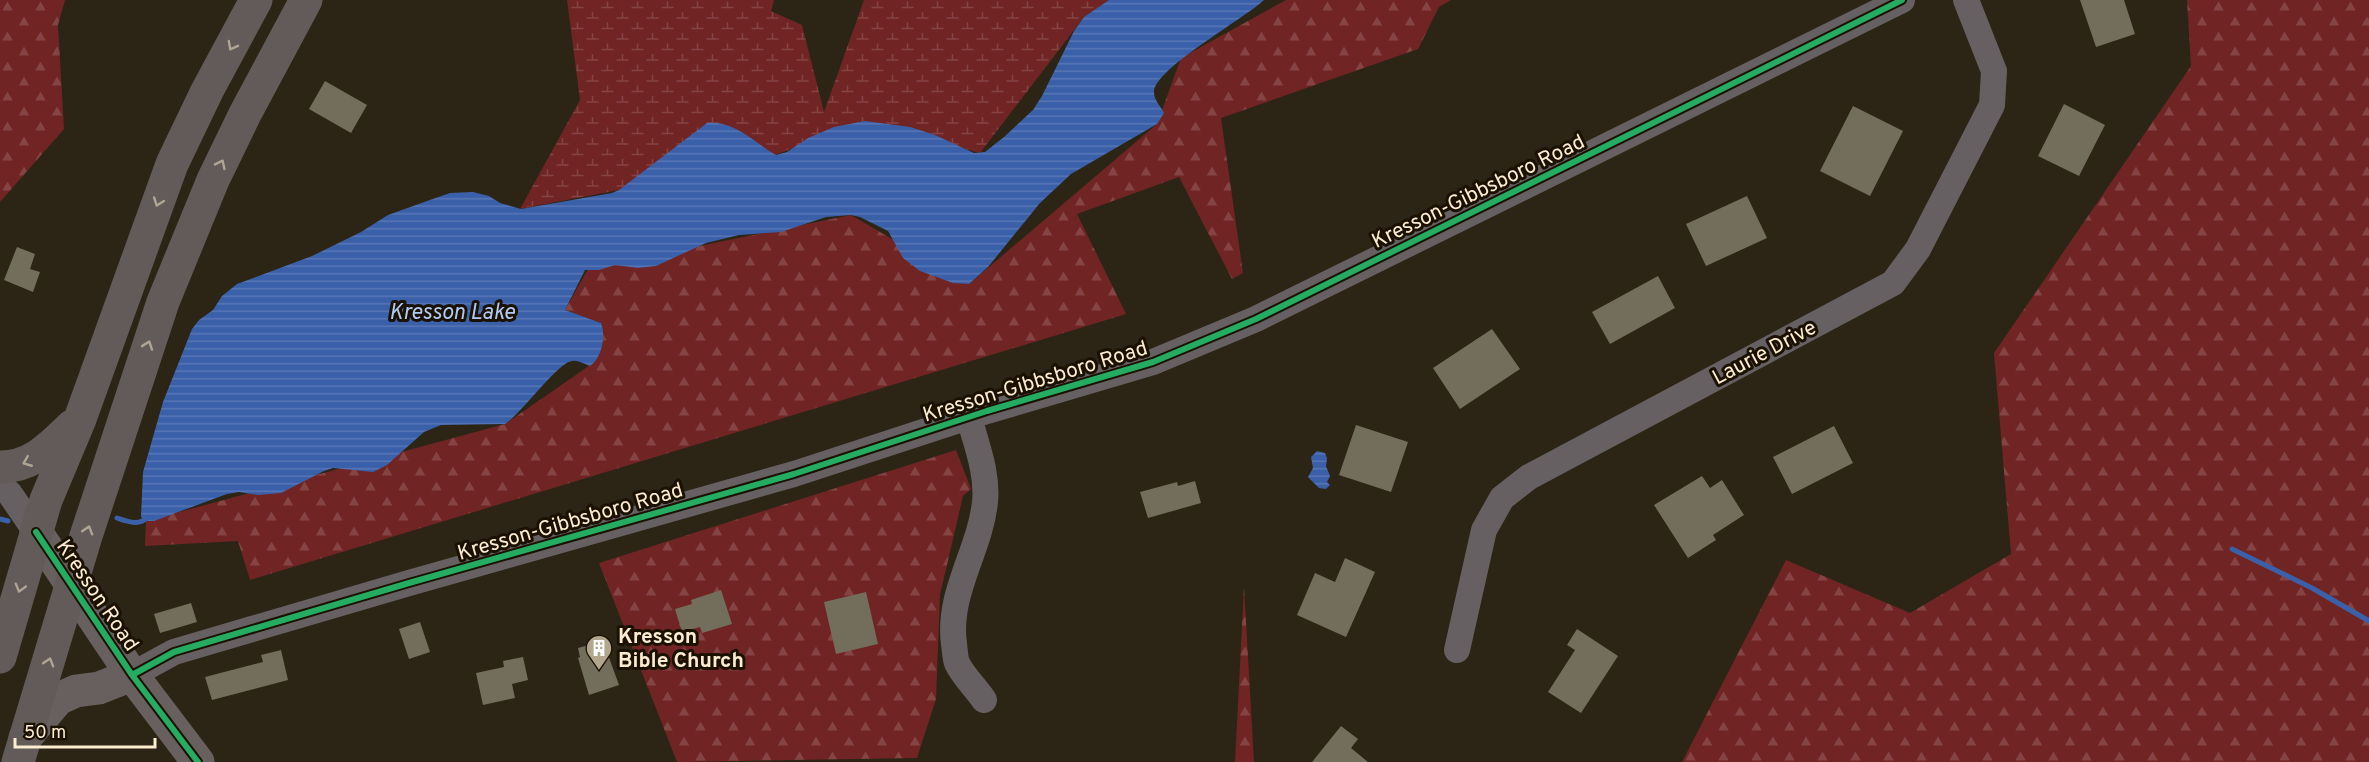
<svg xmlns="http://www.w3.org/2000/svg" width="2369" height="762" font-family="Overpass,sans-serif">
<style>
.forest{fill:url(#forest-firs)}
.wetland{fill:url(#wetland-marsh)}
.water{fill:url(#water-rules)}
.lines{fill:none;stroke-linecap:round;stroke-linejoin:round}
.stream{stroke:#3b60aa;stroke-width:5}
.building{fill:#736e5b}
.minor{stroke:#666062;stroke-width:26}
.major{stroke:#685f5f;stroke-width:33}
.highway{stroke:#635b59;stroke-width:33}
.cycleway-casing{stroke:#1b1100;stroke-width:10}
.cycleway{stroke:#26ab63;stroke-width:6}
.oneway{stroke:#b0a494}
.labels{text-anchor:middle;stroke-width:6;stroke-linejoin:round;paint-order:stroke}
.street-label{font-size:21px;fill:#fcecd0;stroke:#1b1100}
.poi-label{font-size:21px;font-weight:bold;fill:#fcecd0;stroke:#1b1100;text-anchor:start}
.water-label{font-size:22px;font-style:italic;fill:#b2caf6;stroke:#1b1100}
</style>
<defs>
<pattern id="forest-firs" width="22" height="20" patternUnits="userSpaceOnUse" patternTransform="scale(1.5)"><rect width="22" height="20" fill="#702424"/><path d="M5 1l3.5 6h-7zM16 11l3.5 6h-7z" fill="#854443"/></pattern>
<pattern id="wetland-marsh" width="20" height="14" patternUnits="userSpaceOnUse" patternTransform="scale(1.5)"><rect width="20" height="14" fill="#702424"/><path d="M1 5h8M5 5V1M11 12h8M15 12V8" fill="none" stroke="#854443"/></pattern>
<pattern id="water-rules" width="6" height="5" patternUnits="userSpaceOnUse" patternTransform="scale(1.5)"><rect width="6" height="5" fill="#3b60aa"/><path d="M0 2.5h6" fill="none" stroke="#5877b5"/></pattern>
</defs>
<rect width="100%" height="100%" fill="#2c2414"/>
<path class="forest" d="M0,0H65L58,25L64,129L0,202Z
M1286,0H1451L1439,7L1418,49L1221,118L1243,273L1232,279L1179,177L1077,214L1126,314L250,580L238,541L145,546L146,521L505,424L596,361L601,323L565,310L588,269L851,215L969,284L1157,124L1181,58Z
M2187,0H2369V762H1682L1786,560L1910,613L2011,554L1994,353L2191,66Z
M956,450L971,489L963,496L940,595L936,699L917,758L677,762L599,563Z
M1244,587L1254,762H1235Z"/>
<path class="wetland" d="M567,0H774L771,11L802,25L824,112L864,0H1110L1084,17L980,153L865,122L775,155L619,190L520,209L580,100Z"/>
<path class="water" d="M1109,0H1264C1244,19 1154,69 1154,92C1154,101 1161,106 1164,113L1157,124L1071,174L1040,203L988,267L969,284L953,283L920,271L903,258L888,231L860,217L851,215L826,217L781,232L739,235L706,243L656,266L638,268L615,265L599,270H585L565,310L601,323C606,335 602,359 590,366C584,364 578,360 572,361C557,363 523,412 505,424L441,425L424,432L387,465L373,472L333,468L324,471L281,493L258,495L239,492L227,494L154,521H146L141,517L143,472L163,402L192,329L199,320L213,310L222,296L237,284L312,256L361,232L388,215L427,201L450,193L473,192L489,196L500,203L521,209L612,193L619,190L707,123C736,121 753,142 776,155L787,152L808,138L834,127L865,121L910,127L935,135L974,153L985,152L1004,137L1033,110L1042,96L1074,31L1084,17Z
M1317,451L1325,453L1327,458L1326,466L1330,476L1327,482L1330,485L1326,489L1319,488L1308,477L1313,468L1311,457Z"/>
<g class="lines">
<path class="stream" d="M117,518C129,522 139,526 148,517
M0,519L8,521
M2232,549L2312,588L2369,621"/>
</g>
<path class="building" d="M2080,0H2124L2135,34L2096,47Z
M325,81L367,105L351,133L309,109Z
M2064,104L2105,125L2079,176L2038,156Z
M1853,106L1903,131L1870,196L1820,171Z
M1747,196L1767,238L1706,266L1686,224Z
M17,247L35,254L30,269L40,272L33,292L4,280Z
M1658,276L1675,308L1610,344L1592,312Z
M1492,329L1520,369L1460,409L1433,368Z
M1356,425L1408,442L1391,492L1339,475Z
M1834,426L1853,463L1792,494L1773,457Z
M1702,476L1710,488L1722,480L1744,515L1713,535L1716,540L1688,558L1654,505Z
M1195,481L1201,503L1148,518L1140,492L1177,482L1178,486Z
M1345,558L1375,572L1346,637L1297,615L1315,573L1335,582Z
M721,590L732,624L702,633L700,627L682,632L675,609L692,604L691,600Z
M866,592L878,644L836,654L824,602Z
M191,603L197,622L160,633L154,614Z
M420,622L430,652L409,659L399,629Z
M1577,629L1618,656L1581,713L1548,692L1575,650L1567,645Z
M603,641L619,685L589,695L578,658L580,657L578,648Z
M281,650L288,680L212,700L205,677L263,662L261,655Z
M523,657L528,680L512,684L515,698L483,705L476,673L504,667L503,661Z
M1341,726L1358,739L1351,748L1368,762H1312Z"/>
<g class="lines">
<path class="minor" d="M969,417C976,444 988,473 985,502C980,551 947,593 954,644C955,650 955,658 957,663C963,676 976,688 984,700
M0,485L10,494L36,532
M1457,650L1484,530L1502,498L1529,477L1893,283L1918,249L1992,105L1994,71L1966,0
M132,675L174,652L409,583L794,474L987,411L1153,362L1256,319L1902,0"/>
<path class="major" d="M36,532L132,675L198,762
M25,738L58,699L76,691L99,688L132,675"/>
<path class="highway" d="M0,467C32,467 50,447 72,426
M0,657L46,500L80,419L172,164L207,91L256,0
M18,762L86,536L163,302L213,180L245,114L306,0"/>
<g class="cycleway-casing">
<path id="cycleway" d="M36,532L132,675L198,762
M132,675L174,652L409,583L794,474L987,411L1153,362L1256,319L1902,0"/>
</g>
<use href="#cycleway" class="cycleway"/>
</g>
<defs><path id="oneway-chevron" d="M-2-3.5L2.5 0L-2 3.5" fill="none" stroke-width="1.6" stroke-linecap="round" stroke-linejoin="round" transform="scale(1.5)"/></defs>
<g class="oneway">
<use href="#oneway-chevron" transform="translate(232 46) rotate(118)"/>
<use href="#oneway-chevron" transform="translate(221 164) rotate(-64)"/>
<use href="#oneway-chevron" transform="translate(158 202) rotate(110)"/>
<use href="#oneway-chevron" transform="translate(148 345) rotate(-71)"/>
<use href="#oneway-chevron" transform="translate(27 462) rotate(158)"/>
<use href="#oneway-chevron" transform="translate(88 530) rotate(-73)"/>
<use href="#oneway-chevron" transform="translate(20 588) rotate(106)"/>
<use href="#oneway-chevron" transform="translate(49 662) rotate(-73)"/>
</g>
<defs>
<g id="building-pin" transform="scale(1.35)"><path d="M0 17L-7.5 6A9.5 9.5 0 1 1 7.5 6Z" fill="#b3a68e" stroke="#1b1100"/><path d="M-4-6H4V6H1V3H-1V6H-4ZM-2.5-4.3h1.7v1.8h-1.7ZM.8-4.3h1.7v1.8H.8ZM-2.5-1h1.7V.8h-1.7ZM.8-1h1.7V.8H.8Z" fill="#fff"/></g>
</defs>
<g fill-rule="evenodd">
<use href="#building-pin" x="599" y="648"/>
</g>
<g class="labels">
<g class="street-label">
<text transform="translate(1478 191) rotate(-26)" y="7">Kresson-Gibbsboro Road</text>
<text transform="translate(1764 352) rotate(-28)" y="7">Laurie Drive</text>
<text transform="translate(1035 381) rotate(-17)" y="7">Kresson-Gibbsboro Road</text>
<text transform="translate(570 521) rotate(-16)" y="7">Kresson-Gibbsboro Road</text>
<text transform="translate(98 595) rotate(56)" y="7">Kresson Road</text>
</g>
<g class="poi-label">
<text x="618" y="643">Kresson<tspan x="618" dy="24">Bible Church</tspan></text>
</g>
<g class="water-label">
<text x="452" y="319">Kresson Lake</text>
</g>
</g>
<path d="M15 738v9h140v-9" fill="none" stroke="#fcecd0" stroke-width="3"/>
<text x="24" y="738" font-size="18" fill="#fcecd0" stroke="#1b1100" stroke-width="4.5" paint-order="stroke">50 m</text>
</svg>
